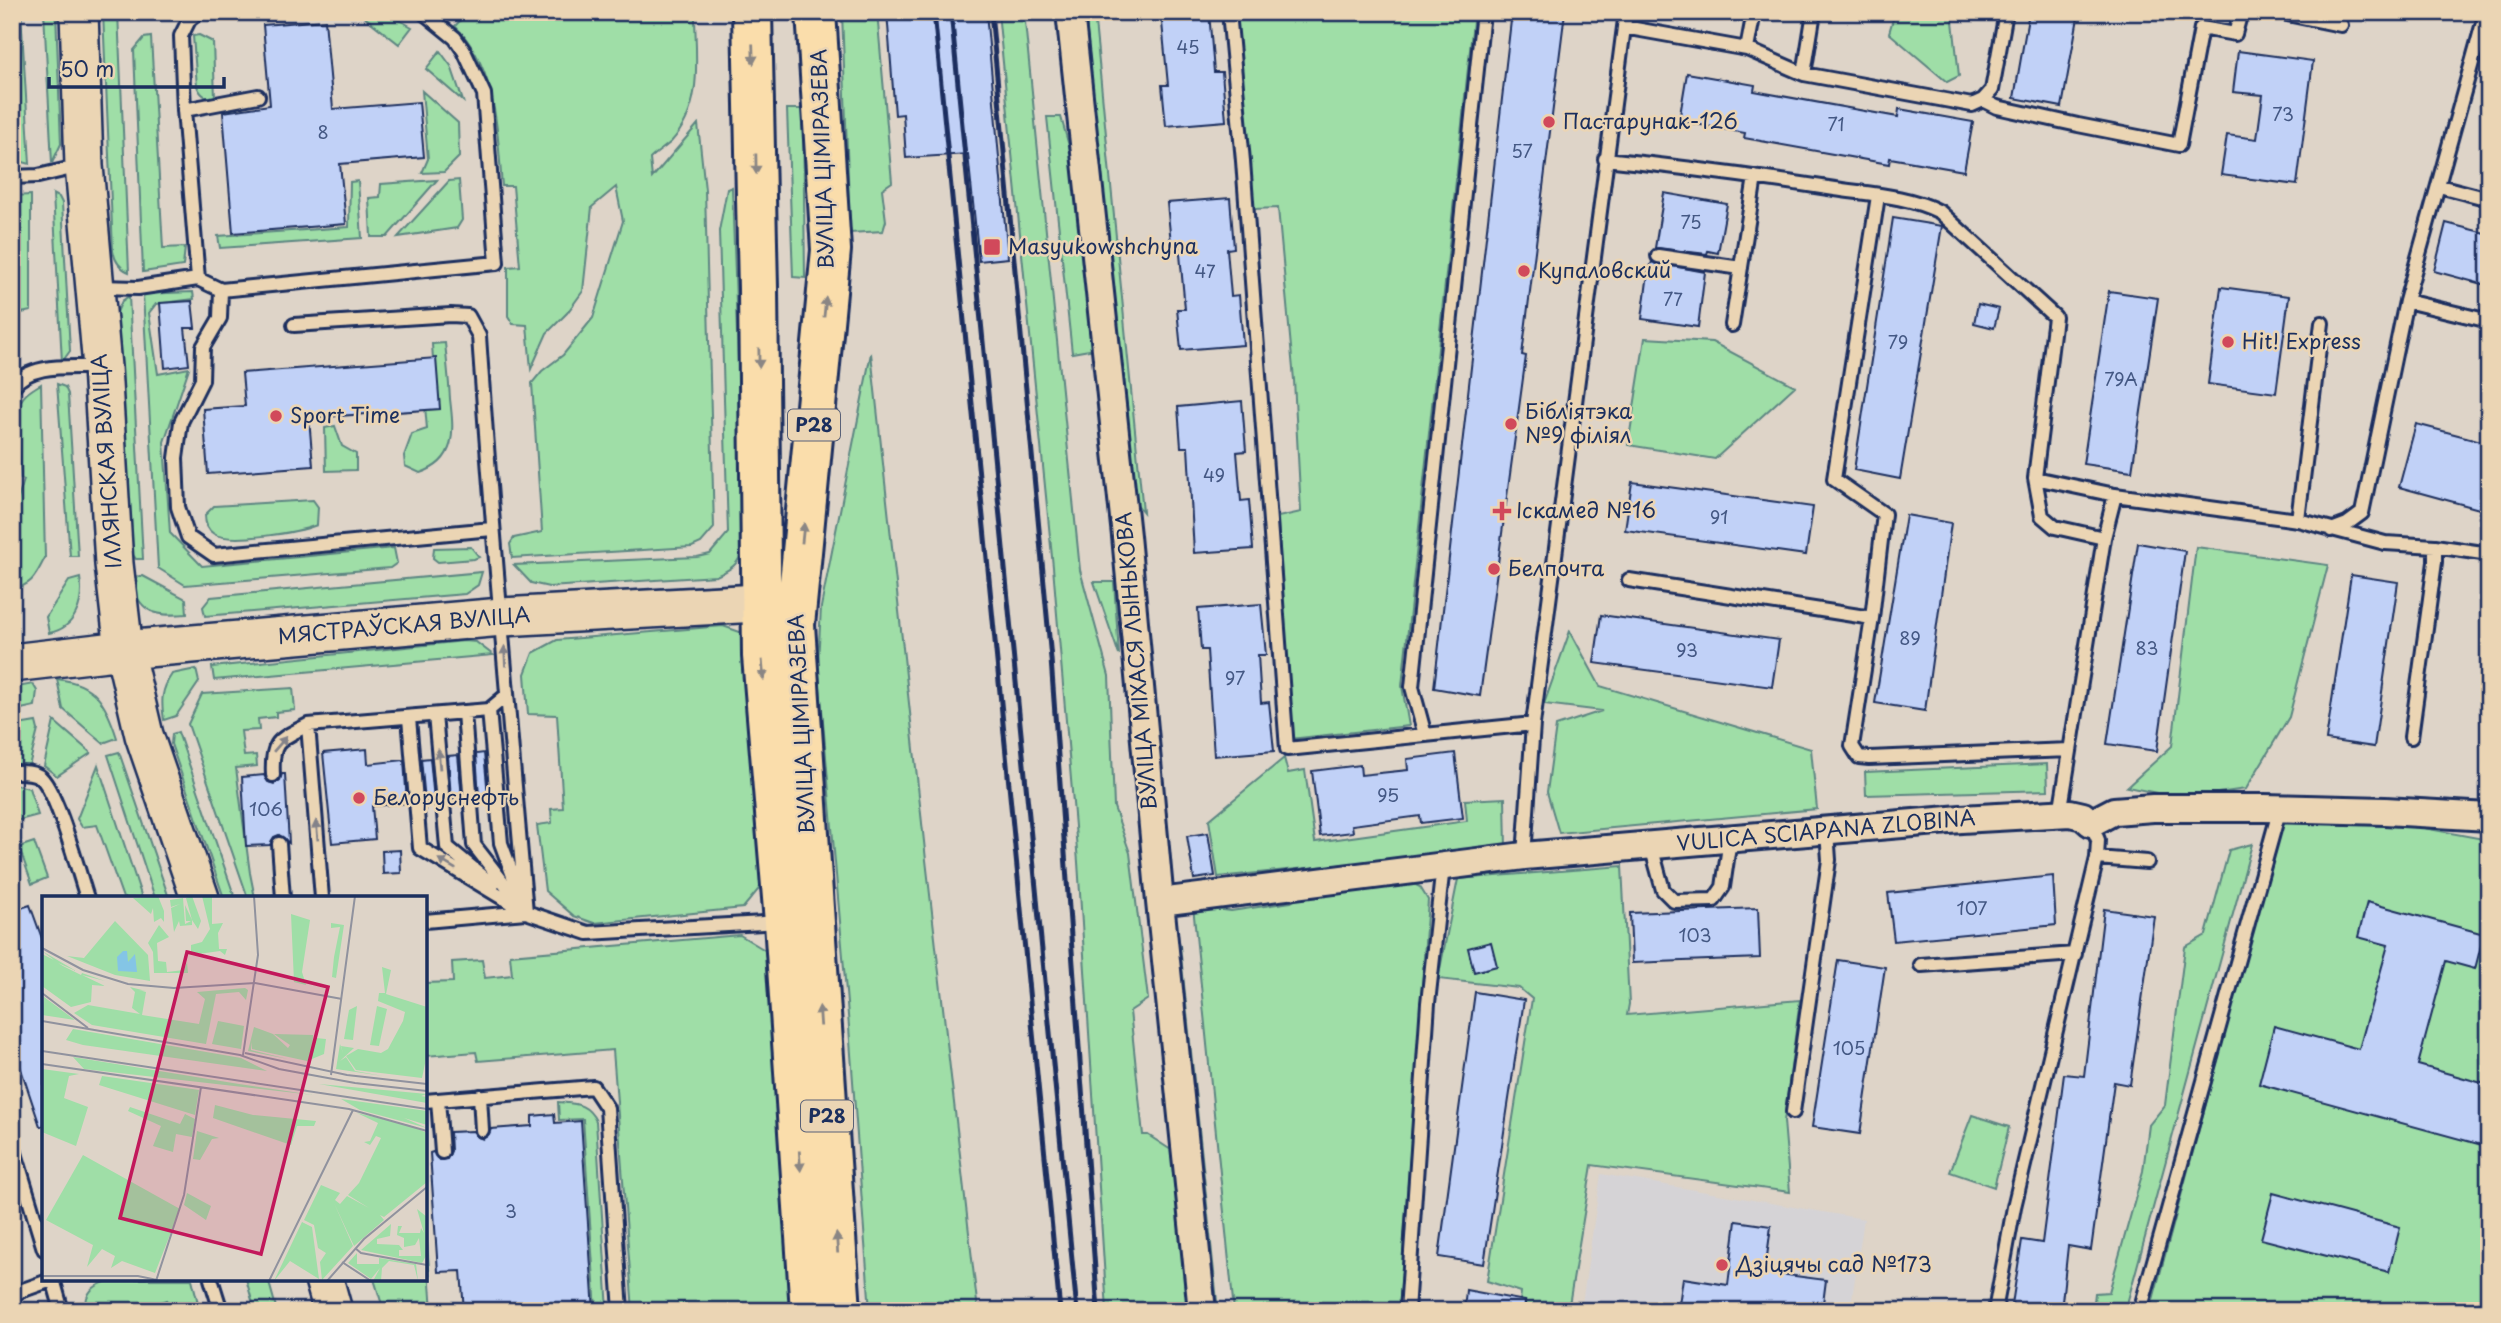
<svg xmlns="http://www.w3.org/2000/svg" width="2501" height="1323" font-family="'Playpen Sans',sans-serif">
<style>
.built{fill:#d5d3d6}
.green{fill:#9fdea7;stroke:#5d8682;stroke-width:2}
.building{fill:#c1d1f7;stroke:#1b2f5e;stroke-width:2}
.lines{fill:none;stroke-linecap:round;stroke-linejoin:round}
.lane-casing{stroke:#1b2f5e;stroke-width:18}
.street-casing{stroke:#1b2f5e;stroke-width:32}
.secondary-casing{stroke:#1b2f5e;stroke-width:42}
.primary-casing{stroke:#1b2f5e;stroke-width:44}
.lane{stroke:#ebd5b4;stroke-width:12}
.street{stroke:#ebd5b4;stroke-width:26}
.secondary{stroke:#ebd5b4;stroke-width:37}
.primary{stroke:#faddab;stroke-width:38}
.rail{stroke:#1b2f5e;stroke-width:5}
.oneway{fill:#8a8684}
.oneway2{fill:#838289}
.poi-dot{fill:#d1495b;stroke:#ebd5b4;stroke-width:2.5}
.labels{text-anchor:middle;stroke-width:5;stroke-linejoin:round;paint-order:stroke}
.number-label{font-size:18px;fill:#445884}
.shield{fill:#ebd5b4;stroke:#596178;stroke-width:2}
.shield-label{font-size:19px;font-weight:bold;fill:#1b2f5e}
.poi-label{font-size:21px;fill:#1b2f5e;stroke:#ebd5b4;text-anchor:start}
.street-label{font-size:21px;fill:#1b2f5e;stroke:#ebd5b4}
.inset-road{fill:none;stroke:#90929e;stroke-width:2}
.view{fill:#c2185b;fill-opacity:0.15;stroke:#c2185b;stroke-width:3.5}
.inset-edge{fill:none;stroke:#1b2f5e;stroke-width:3.5}
</style>
<rect width="100%" height="100%" fill="#ded4c8"/>
<filter id="ink" filterUnits="userSpaceOnUse"><feTurbulence type="fractalNoise" baseFrequency=".0143" numOctaves="2"/><feDisplacementMap in="SourceGraphic" scale="14" xChannelSelector="R" yChannelSelector="G"/><feConvolveMatrix kernelMatrix="1 2 1 2 8 2 1 2 1" color-interpolation-filters="sRGB"/></filter>
<g filter="url(#ink)">
<path class="built" d="M1601,1174L1864,1219L1850,1311H1581Z"/>
<path class="green" d="M12,12H21L30,164L12,159Z
M44,12H56L61,144L52,163Z
M103,12H118L129,272C119,268 115,261 113,251Z
M358,12C380,12 393,16 412,27L399,44Z
M468,12H691L695,18C696,61 703,107 671,142C664,148 656,153 650,159L652,178L698,124L705,190L714,528L701,543L692,547L512,558L510,544L514,538L542,532L532,383L542,371L563,355L593,318L623,221L616,187L592,207L583,291L567,313L547,333L531,369L527,325L513,324L508,316V267L520,266L513,186H502C497,130 497,68 455,26Z
M842,12H877L892,182L882,189L886,221L883,231L850,233Z
M998,12H1024L1080,570L1109,676L1114,807L1130,853L1148,999L1130,1011L1143,1135H1148L1171,1150L1188,1311H1107L1078,862L1053,567Z
M1085,12H1094L1143,512L1136,503L1131,477Z
M1234,12H1474L1402,686L1409,726L1290,739L1278,517L1301,512L1294,380L1278,208L1254,209Z
M1895,12H1952L1959,76L1947,82L1889,33Z
M199,35L213,42L215,98C205,98 201,95 197,86L193,36Z
M151,37L163,248L185,247L183,266L143,272L134,50L144,38Z
M440,51L451,66L463,101L426,69Z
M422,91L458,123L459,157L444,172L422,173L428,159Z
M787,109H803L805,278L793,277Z
M1047,117H1061L1075,168L1095,349L1072,353Z
M437,180L387,237H371L369,198L380,197L381,184Z
M459,180L462,220L457,228L398,237L449,181Z
M358,181L362,238L220,248L218,236L349,227L350,182Z
M732,187L744,539C741,561 737,567 716,576L549,587L531,583L514,565L697,557L710,554L728,533L719,231L727,189Z
M53,194L59,197L62,203L70,351L62,362Z
M31,195V311L12,315V196Z
M193,292L194,299L156,304L149,313L158,374L189,368L164,442L170,533L202,566L394,548L397,563L390,568L185,585L158,568L143,294Z
M129,296L143,559H136L131,552L117,312L122,301Z
M1645,338L1712,342L1795,386L1715,459L1628,445Z
M445,343C447,362 449,381 450,399C454,432 457,461 420,473L405,466L404,456L412,434L427,429L425,406L436,405L432,344Z
M871,353L926,860L978,1311H870L849,1027L818,663L821,607Z
M41,384L45,558C35,576 34,584 12,590V518L24,480L21,479L17,410C21,396 29,391 41,384Z
M57,384L65,387L68,394L78,556H70Z
M335,426L342,446L356,454V470L326,471L325,428Z
M313,500L318,507L317,525C299,532 231,544 214,534C207,530 205,523 205,515L214,506Z
M471,547L479,557L474,559L438,562L433,558L434,548Z
M2196,547L2328,565L2289,717L2246,789L2182,798L2127,787L2172,746Z
M482,572L478,585L465,594L205,616L203,607L211,597Z
M143,576L186,599L187,614C151,617 140,612 128,577Z
M80,578C84,602 76,628 49,633L46,617L69,581Z
M1094,582H1114L1119,655Z
M723,626L740,632L747,645L763,884L743,908L594,923L574,916L545,891L537,825L552,823L551,809L563,808L557,715L528,714L525,674L533,653L557,640Z
M1570,631L1600,686L1811,749L1817,809L1559,833L1547,792L1556,726L1602,711L1544,704Z
M464,641L476,642L493,655L214,680L212,667Z
M196,669L199,682L176,716L164,720C161,701 161,690 172,674Z
M57,679C95,683 106,703 117,738L103,743L63,709Z
M33,684L37,691L35,706L12,711V688Z
M293,688L295,710L276,712V717L258,719L259,730L241,731L244,756L256,755L257,766L236,768L250,873L255,898H248L188,724L202,694Z
M54,721L91,753L57,776L44,766Z
M36,722L38,730L29,766L12,763V726Z
M178,732L235,898H224L171,744L172,734Z
M119,752L169,898H155L108,755Z
M1284,758L1288,773L1305,770L1315,842L1467,821L1465,800L1505,798L1506,848L1218,877L1209,820Z
M2047,764L2048,790L1866,795L1865,772Z
M98,765L142,898H123L97,825L82,827L77,819Z
M12,784L29,788L38,815L12,822Z
M2284,814L2353,815L2489,840V1311H2150Z
M34,842L47,878L32,884L19,847Z
M2252,844L2125,1311H2093L2095,1293L2109,1292L2143,1171L2149,1125L2165,1105L2185,947L2206,935L2229,850Z
M1622,866L1629,1004L1627,1015L1800,1000L1784,1121L1790,1192L1592,1165L1568,1311H1519L1521,1292L1487,1281L1532,999L1519,988L1438,979L1458,879Z
M1410,882L1420,887L1428,900L1399,1311H1234L1193,906L1231,911L1291,902L1305,894Z
M740,935L768,952L797,1311H633L613,1050L478,1061L476,1052L425,1056V983L453,982L452,962L482,960L485,978L512,975L510,955Z
M1180,946L1218,1311H1213L1175,949Z
M558,1102C576,1104 587,1103 596,1121L608,1311H596L583,1119L559,1120Z
M1972,1115L2009,1127L1994,1187L1950,1172Z
M425,1213L432,1311H384L374,1279H425Z
M113,1279H192L200,1311H171L167,1300L135,1311H88L86,1302C88,1287 100,1284 113,1279Z
M246,1279H268L277,1311H255Z"/>
<path class="building" d="M887,12H986L1008,258L979,261L968,154L906,158L903,114L895,115Z
M1161,12H1209L1214,72H1222L1226,121L1166,126L1162,85H1168Z
M1512,12H1565L1522,355L1526,356L1480,696L1434,688Z
M2029,12H2079L2062,107L2014,98Z
M325,20L333,109L419,102L424,157L340,164L346,224L233,233L223,112L270,105L263,25Z
M2238,51L2313,61L2297,185L2221,175L2227,135L2257,139L2263,95L2233,92Z
M1687,73L1755,85L1754,91L1898,117L1899,109L1973,122L1964,171L1890,158L1889,164L1744,138L1745,133L1679,121Z
M1664,193L1727,204L1718,253L1708,251L1707,254L1655,248Z
M1230,198L1234,248L1227,249L1231,296L1239,295L1243,345L1181,350L1177,309H1185L1179,243H1171L1167,203Z
M1893,218L1942,226L1900,479L1854,470Z
M2446,223L2489,234V286L2434,271Z
M1652,262L1705,272L1698,327L1642,319L1648,273Z
M2221,287L2289,296L2276,393L2208,384Z
M2109,291L2158,298L2132,471L2083,464Z
M192,301L195,328H185L189,365L165,368L160,303Z
M1978,304L1999,309L1994,328L1974,323Z
M436,358L440,409L309,418L313,466L208,474L203,409L245,406L242,373Z
M1242,401L1246,451L1237,452L1241,501L1249,500L1253,549L1194,553L1188,447H1181L1178,407Z
M2416,424L2489,443V489L2483,510L2399,487Z
M1632,482L1813,507L1806,555L1625,530Z
M1906,515L1951,523L1925,711L1875,703Z
M2138,543L2185,551L2157,751L2107,744Z
M2351,575L2398,582L2374,747L2326,740Z
M1261,604L1266,655H1258L1261,703L1269,702L1274,751L1214,756L1207,650H1201L1198,609Z
M1601,615L1779,640L1772,687L1594,663Z
M367,749L368,764L404,760L407,803L372,806L375,839L332,843L323,753Z
M484,753L488,795L479,796L476,754Z
M1455,753L1463,818L1421,823L1420,816L1352,825L1353,832L1320,836L1312,771L1360,765L1361,775L1408,770L1407,759Z
M458,755L462,798L451,799L448,756Z
M430,758L434,800L425,801L421,759Z
M282,774H285L289,843L279,835L274,837L270,845L246,846L242,777L264,775L268,782L274,784L280,780Z
M1208,833L1215,876L1194,879L1187,836Z
M400,850L401,873L383,874L382,851Z
M2053,876L2056,925L1894,941L1888,893Z
M2367,902L2484,934L2475,969L2446,961L2418,1065L2489,1085V1147L2259,1084L2274,1026L2359,1049L2388,945L2358,937Z
M30,905L44,944V1126H40L12,1042V911Z
M1758,908L1760,958L1632,963L1630,913Z
M2104,909L2154,916L2130,1085L2114,1082L2091,1250L2068,1246L2061,1311H2011L2022,1240L2042,1243L2064,1074L2084,1076Z
M1491,942L1497,966L1474,972L1468,948Z
M1838,960L1885,967L1860,1134L1812,1127Z
M1475,992L1524,1000L1484,1264L1439,1257Z
M554,1114L555,1123L581,1121L594,1311H464L461,1271L438,1272L430,1153L433,1152L439,1160L447,1159L451,1151L450,1132L473,1131L478,1137L483,1139L489,1134L491,1129L532,1126V1116Z
M2273,1193L2400,1227L2389,1272L2261,1239Z
M1736,1221L1771,1226L1765,1272L1826,1280L1822,1311L1762,1303L1761,1311H1678L1683,1278L1728,1285Z
M1466,1290L1525,1301V1311H1464Z"/>
<g class="lines">
<g class="lane-casing">
<path id="lane" d="M198,12L189,20L181,36L184,110L198,279
M1229,12L1243,161L1287,749L1533,724
M2278,12L2341,25
M1624,27L1747,49L1804,74L1972,105L1983,100L1992,90L2006,12
M1747,49L1754,12
M1804,74L1814,12
M1983,100L1997,107L2078,125L2179,145L2201,28L2235,34L2241,12
M184,110L258,96
M1605,159C1682,167 1758,177 1835,189C1869,194 1909,196 1940,212L2055,317L2035,478L2115,495L2298,520L2385,543L2435,546L2489,554
M12,177L38,176L81,166
M2439,186L2489,199
M1878,196L1834,479L1884,514L1872,618L1852,746L1859,757L1869,758L2070,750
M1658,256L1741,268
M99,287L138,288L198,279L221,290L220,318L203,347L202,380L181,422L176,458L178,507L188,537L214,555L492,529
M221,290L497,263L484,94L464,51L455,38L423,12
M2406,301L2489,321
M294,325L451,315L468,316L479,336C492,528 509,720 526,912
M1732,325L1755,177
M12,387C31,362 70,368 98,367
M2035,478L2042,516L2055,527L2104,538
M2298,520L2322,323
M2331,530L2347,524L2362,513L2406,301L2486,12
M1629,580L1872,618
M507,695L489,710L501,843L520,895
M464,712L474,845L520,904
M435,715L447,847L493,885
M409,718L420,848L526,912L588,933L781,922
M308,725L322,898
M1425,735L1412,687L1483,12
M2411,737L2435,562V546
M12,772C22,772 31,771 39,776C56,787 79,874 87,898
M273,775C271,740 279,740 308,725L489,710
M2060,814L2104,538L2115,495
M279,844L283,898
M1651,846L1663,890L1674,901L1714,900L1723,887L1730,839
M1524,856L1533,724L1626,12
M2097,858L2147,862
M425,921L526,912
M1921,965L2075,954
M480,1096L482,1130
M438,1100L442,1152
M425,1101L593,1087L607,1108L621,1311
M1793,1112L1829,860L1827,831
M12,1143L44,1249
M53,1279L62,1311
M211,1279L221,1311
M12,1294L54,1279
M1407,1311L1428,1003L1443,866
M1995,1311L2014,1207L2097,858L2098,840L2091,823
M2140,1311L2280,808"/>
</g>
<g class="street-casing">
<path id="street" d="M1070,12L1126,536L1160,902L1202,1311
M1160,902L1524,856L1961,819L2070,813L2083,816L2091,823L2114,811L2153,808H2264L2385,811L2489,817"/>
</g>
<g class="secondary-casing">
<path id="secondary" d="M79,12L84,166L102,367L114,564L124,650L144,735L200,898
M12,663L124,650L502,617L793,601
M324,1279L333,1311"/>
</g>
<g class="primary-casing">
<path id="primary" d="M752,12L758,289L762,656L784,922L810,1311
M816,12L831,250L795,625L841,1311"/>
</g>
<use href="#lane" class="lane"/>
<use href="#street" class="street"/>
<use href="#secondary" class="secondary"/>
<use href="#primary" class="primary"/>
<path class="rail" d="M934,12L1060,1311
M951,12L1077,1311
M991,12L1051,659L1098,1311"/>
</g>
<defs><path id="oneway-solid" d="M-6-.8H1V-3.2L6.5 0L1 3.2V.8H-6Z" transform="scale(1.75)"/></defs>
<g class="oneway">
<use href="#oneway-solid" transform="translate(753 54) rotate(88)"/>
<use href="#oneway-solid" transform="translate(756 164) rotate(89)"/>
<use href="#oneway-solid" transform="translate(825 307) rotate(-84)"/>
<use href="#oneway-solid" transform="translate(759 358) rotate(89)"/>
<use href="#oneway-solid" transform="translate(803 533) rotate(-84)"/>
<use href="#oneway-solid" transform="translate(763 670) rotate(85)"/>
<use href="#oneway-solid" transform="translate(820 1016) rotate(-94)"/>
<use href="#oneway-solid" transform="translate(800 1161) rotate(86)"/>
<use href="#oneway-solid" transform="translate(837 1243) rotate(-94)"/>
</g>
<g class="oneway2">
<use href="#oneway-solid" transform="translate(505 656) rotate(-93)"/>
<use href="#oneway-solid" transform="translate(280 744) rotate(-49)"/>
<use href="#oneway-solid" transform="translate(439 759) rotate(-95)"/>
<use href="#oneway-solid" transform="translate(317 830) rotate(-95)"/>
<use href="#oneway-solid" transform="translate(447 864) rotate(-149)"/>
</g>
</g>
<g class="poi-dot">
<circle cx="1549" cy="122" r="7"/>
<rect x="983" y="238" width="18" height="18" rx="3.5"/>
<circle cx="1524" cy="271" r="7"/>
<circle cx="2228" cy="342" r="7"/>
<circle cx="276" cy="416" r="7"/>
<circle cx="1511" cy="424" r="7"/>
<path d="M1498.5 500.5h7v7h7v7h-7v7h-7v-7h-7v-7h7z"/>
<circle cx="1494" cy="569" r="7"/>
<circle cx="359" cy="798" r="7"/>
<circle cx="1722" cy="1265" r="7"/>
</g>
<g class="labels">
<g class="number-label">
<text x="1188" y="54">45</text>
<text x="2283" y="121">73</text>
<text x="1836" y="131">71</text>
<text x="323" y="139">8</text>
<text x="1522" y="158">57</text>
<text x="1691" y="229">75</text>
<text x="1205" y="278">47</text>
<text x="1673" y="306">77</text>
<text x="1898" y="349">79</text>
<text x="2121" y="386">79А</text>
<text x="1214" y="482">49</text>
<text x="1719" y="524">91</text>
<text x="1910" y="645">89</text>
<text x="2147" y="655">83</text>
<text x="1687" y="657">93</text>
<text x="1235" y="685">97</text>
<text x="1388" y="802">95</text>
<text x="266" y="816">106</text>
<text x="1972" y="915">107</text>
<text x="1695" y="942">103</text>
<text x="1849" y="1055">105</text>
<text x="511" y="1218">3</text>
</g>
<g class="shield">
<rect x="788" y="409.5" width="52" height="31" rx="5"/>
<rect x="801" y="1100.5" width="52" height="31" rx="5"/>
</g>
<g class="shield-label">
<text x="814" y="432">Р28</text>
<text x="827" y="1123">Р28</text>
</g>
<g class="poi-label">
<text x="1563" y="129">Пастарунак-126</text>
<text x="1008" y="254">Masyukowshchyna</text>
<text x="1538" y="278">Купаловский</text>
<text x="2242" y="349">Hit! Express</text>
<text x="1525" y="419">Бібліятэка<tspan x="1525" dy="24">№9 філіял</tspan></text>
<text x="290" y="423">Sport Time</text>
<text x="1516" y="518">Іскамед №16</text>
<text x="1508" y="576">Белпочта</text>
<text x="373" y="805">Белоруснефть</text>
<text x="1736" y="1272">Дзіцячы сад №173</text>
</g>
<g class="street-label">
<text transform="translate(823 159) rotate(-92)" y="7">ВУЛІЦА ЦІМІРАЗЕВА</text>
<text transform="translate(107 461) rotate(-94)" y="7">ІЛЛЯНСКАЯ ВУЛІЦА</text>
<text transform="translate(404 626) rotate(-5)" y="7">МЯСТРАЎСКАЯ ВУЛІЦА</text>
<text transform="translate(1137 661) rotate(-95)" y="7">ВУЛІЦА МІХАСЯ ЛЫНЬКОВА</text>
<text transform="translate(802 724) rotate(-93)" y="7">ВУЛІЦА ЦІМІРАЗЕВА</text>
<text transform="translate(1826 831) rotate(-5)" y="7">VULICA SCIAPANA ZLOBINA</text>
</g>
</g>
<g transform="translate(42 896)">
<rect width="385" height="385" fill="#ded4c8"/>
<path d="M116,0L122,15V26L119,22L112,26L111,12L109,18L91,2ZM150,0L159,25L156,33L150,24V29L138,30L137,25L132,36L129,12L138,8L129,11L128,4L141,2L143,28L149,25H144L143,9L150,24L144,2ZM160,0H170V28L181,27L176,37L177,53H185L183,59L178,55L149,59V49L160,46L168,33ZM249,18L268,24L260,76L264,89L252,86ZM73,25L106,59L108,85L73,79L25,60L42,62ZM289,27L302,29L294,82L290,81L292,61L298,31L289,32ZM117,29L127,41L115,47L116,65L124,66L125,76L142,74L145,66L146,77H112L111,56L106,47ZM0,55L34,75L16,67L21,70L39,79L40,77L63,85L40,79L63,90L50,89L49,106L29,111L0,90V58L12,64ZM340,71L349,74L344,98L385,111V158L380,182L314,174L304,160L316,153L339,157L346,153L361,125L363,116L336,105L337,97H343ZM88,91L104,95L97,94L104,96L100,119L157,128L163,103L155,96L203,92L206,94L204,104L197,96L174,98L164,148L50,129L32,117L46,109L98,118L90,112L93,96ZM2,101L33,124L0,119ZM315,110L311,144L302,143L307,114ZM335,110L345,113L337,150L328,149ZM176,125L202,130L199,153L170,148ZM212,131L231,138L246,152L248,149L232,138L271,139L270,158L274,142L284,143L282,158L265,165L210,153L209,146V154L246,163L206,155ZM31,133L199,162L225,175L41,149L24,144ZM298,148L301,157L299,150L312,152L298,165L304,161L313,175L341,180L294,173ZM31,161L197,188L271,199L42,173ZM0,173L37,178L27,180L22,202L46,211L34,250L0,236ZM60,180L157,194L153,219L57,189ZM277,188L385,198L379,200L385,201V207ZM299,203L385,215V229L362,222L385,232L318,214ZM173,209L211,219L274,225L272,230H255L249,249L171,222ZM88,211L138,228L143,218L153,223L150,241L134,238L131,256L111,250L119,230L86,215ZM315,217L367,229L385,237V286L342,321L338,319L342,324L312,350L292,307L311,350L280,384L278,366L284,357L276,352L272,329L262,324L279,289L298,297L293,304L298,308L305,300L327,312L306,299L317,287L339,242L334,240L328,249L322,246L328,245L336,227ZM155,235L177,242L170,243L158,264L151,263ZM41,259L138,313L113,377L80,365L69,372L73,360L60,353L45,371L51,349L4,324ZM145,297L169,310L164,324L142,309ZM375,313L385,321L384,360L380,367L319,354L349,328L348,340L335,343V348L357,349L361,354H357V360H379L377,342L373,349L362,351V342L355,339L356,330H360L357,337H378L379,332L382,337ZM260,326L270,331L277,383L248,365L232,385ZM315,357V368H337V362L374,368L376,385L372,369L347,365L340,372L339,385H331L338,372L329,383L306,367Z" fill="#9fdea7"/>
<path d="M81,55H85L86,66L93,58L95,76L76,75L75,61Z" fill="#84c5e5"/>
<path class="inset-road" d="M0,52L41,74L86,88L132,92L213,87L300,103M0,97L46,132M0,125L198,159L237,173L313,187L385,195M0,155L385,213M203,157L305,179L385,188M201,159L216,59L212,0M0,168L307,213L385,235M289,179L313,0M313,352L319,357L385,369M300,366L329,385M0,380H96L120,385M114,385L142,299L159,191M227,385L311,214M285,385L322,343L385,291"/>
<path class="view" d="M145,56L286,91L219,358L78,322Z"/>
<rect width="385" height="385" class="inset-edge"/>
</g>
<rect width="2501" height="1323" fill="none" stroke="#ebd5b4" stroke-width="42"/>
<rect x="21" y="21" width="2459" height="1281" fill="none" stroke="#1b2f5e" stroke-width="2.5" filter="url(#ink)"/>
<path d="M49 77v10h175v-10" fill="none" stroke="#1b2f5e" stroke-width="3.5"/>
<text x="60" y="77" font-size="21" fill="#1b2f5e" stroke="#ebd5b4" stroke-width="5" paint-order="stroke">50 m</text>
</svg>
